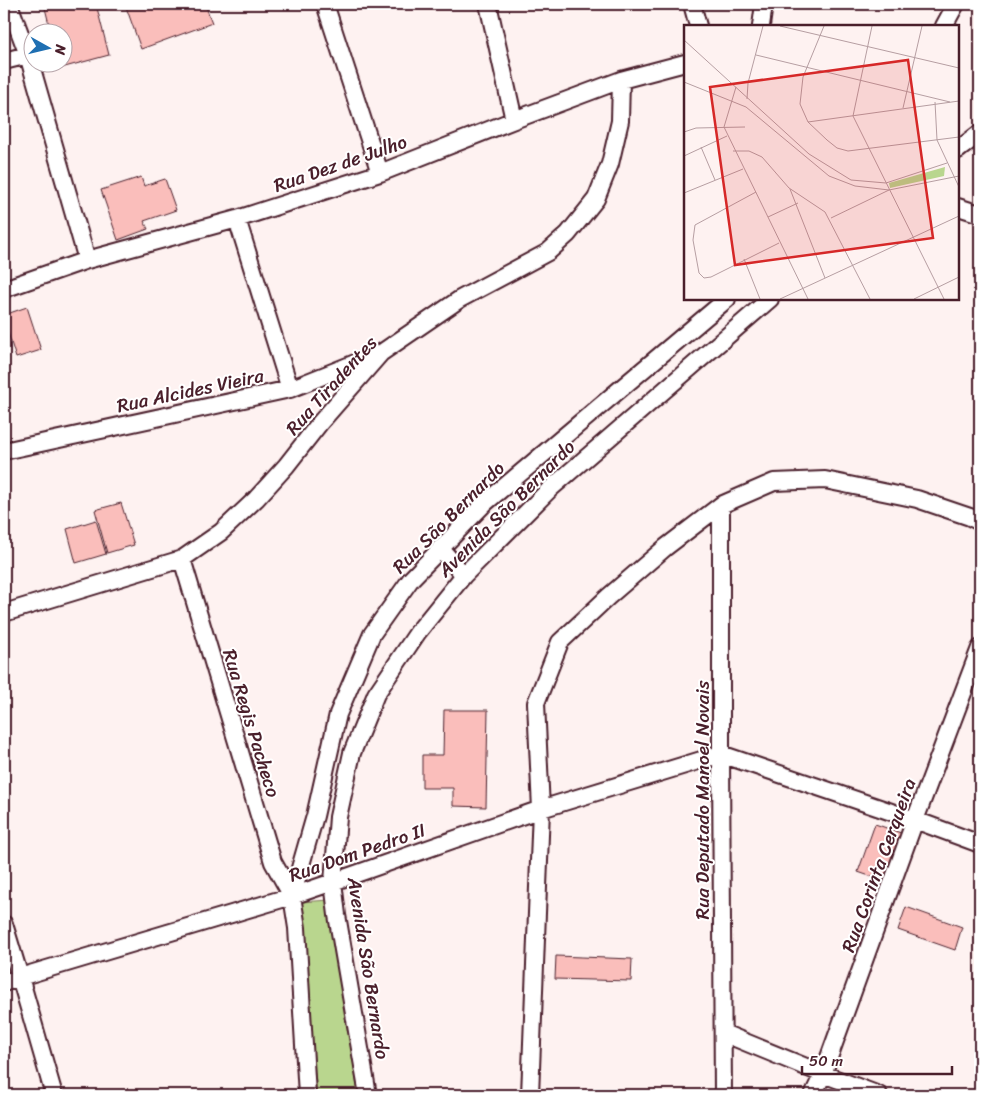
<svg xmlns="http://www.w3.org/2000/svg" width="984" height="1099" font-family="Sriracha,sans-serif">
<style>
.green{fill:#b9d68e;stroke:#827a5c}
.building{fill:#fabebb;stroke:#4a1f2b}
.lines{fill:none;stroke-linecap:round;stroke-linejoin:round}
.minor-casing{stroke:#4a1f2b;stroke-width:20}
.minor{stroke:#fff;stroke-width:16}
.labels{text-anchor:middle;stroke-width:4;stroke-linejoin:round;paint-order:stroke}
.street-label{font-size:19px;fill:#4a1f2b;stroke:#fff}
.inset-road{fill:none;stroke:#b69ea2;stroke-width:1}
.view{fill:#d62828;fill-opacity:0.15;stroke:#d62828;stroke-width:2.5}
.inset-edge{fill:none;stroke:#4a1f2b;stroke-width:2.5}
</style>
<rect width="100%" height="100%" fill="#fef2f1"/>
<filter id="ink" filterUnits="userSpaceOnUse"><feTurbulence type="fractalNoise" baseFrequency=".02" numOctaves="2"/><feDisplacementMap in="SourceGraphic" scale="10" xChannelSelector="R" yChannelSelector="G"/><feConvolveMatrix kernelMatrix="1 2 1 2 8 2 1 2 1" color-interpolation-filters="sRGB"/></filter>
<g filter="url(#ink)">
<path class="green" d="M330,900L358,1095H317L301,902Z"/>
<path class="building" d="M44,4H96L109,55L61,68L59,62H62V32H51Z
M125,4H205L212,23L141,49Z
M141,177L144,186L165,179L176,210L144,221L148,229L118,240L101,190Z
M27,307L41,350L16,358L4,320V315Z
M121,503L134,545L107,553L95,510Z
M96,520L106,554L76,563L67,529Z
M444,710H488L486,807L453,806V788H422V755H443Z
M875,824L901,833L884,881L858,872Z
M906,907L962,927L955,950L898,930Z
M556,956L632,959L631,981L555,979Z"/>
<g class="lines">
<g class="minor-casing">
<path id="minor" d="M9,4L28,55L87,260
M325,4L380,173
M488,4L514,120
M692,4L698,26
M761,26L764,4
M944,26L956,4
M4,61L28,55
M958,150L980,133
M958,207L980,214
M237,219L290,389
M4,289L87,260L237,219L380,173L514,120L621,80L685,63
M4,451L290,389L378,354
M721,505V754L723,1095
M440,548L464,575
M182,559L273,862L292,896L297,928L307,1095
M4,613L182,559L221,532L256,499L286,466L319,424L381,353L460,299L548,252L568,234L596,199L610,164L620,121L621,80
M292,896L315,816L338,714L372,634L411,579L485,503L727,299
M4,924L20,977L54,1095
M4,983L20,977L292,896L333,882L541,809L721,754L915,820L980,844
M723,1033L823,1074L879,1095
M368,1095L337,915L333,882L338,817L352,753L376,694L418,632L464,575L550,489L770,299
M530,1095L541,809L536,703L560,642L608,597L666,547L721,505L774,482L825,480L917,499L970,517L980,522
M813,1095L823,1074L915,820L980,648"/>
</g>
<use href="#minor" class="minor"/>
</g>
</g>
<g class="labels">
<g class="street-label">
<text transform="translate(340 163) rotate(-19)" y="7">Rua Dez de Julho</text>
<text transform="translate(331 385) rotate(-48)" y="7">Rua Tiradentes</text>
<text transform="translate(190 390) rotate(-12)" y="7">Rua Alcides Vieira</text>
<text transform="translate(506 508) rotate(-45)" y="7">Avenida São Bernardo</text>
<text transform="translate(448 517) rotate(-45)" y="7">Rua São Bernardo</text>
<text transform="translate(252 723) rotate(73)" y="7">Rua Regis Pacheco</text>
<text transform="translate(702 800) rotate(-90)" y="7">Rua Deputado Manoel Novais</text>
<text transform="translate(357 852) rotate(-19)" y="7">Rua Dom Pedro II</text>
<text transform="translate(878 865) rotate(-70)" y="7">Rua Corinta Cerqueira</text>
<text transform="translate(369 968) rotate(81)" y="7">Avenida São Bernardo</text>
</g>
</g>
<g transform="translate(684 25)">
<rect width="275" height="275" fill="#fef2f1"/>
<path d="M261,142L260,151L206,163L205,158Z" fill="#b9d68e"/>
<path class="inset-road" d="M96,1L275,43M140,1L119,52L116,79L124,97L143,115L153,123L164,126L275,112M188,1L169,91L260,274M0,15L125,129L167,155L202,158L263,138M72,30L266,77M0,57L62,82L145,151L171,161L205,165M52,62L40,102L124,274M63,74L64,58L79,1M251,77L253,115L275,162M219,83L238,1M124,97L275,76M0,107L12,103L61,102M17,122L31,155M49,126H65L78,132L105,163L141,187L186,274M0,131L43,111M106,164L141,253M72,167L11,200L9,215L15,248L20,253L27,252L95,218M0,168L59,144M84,192L114,178M147,193L205,165L275,151M60,234L76,274M96,274L275,191M230,274L275,252"/>
<path class="view" d="M224,35L249,213L51,240L26,62Z"/>
<rect width="275" height="275" class="inset-edge"/>
</g>
<rect width="984" height="1099" fill="none" stroke="#fff" stroke-width="20"/>
<rect x="10" y="10" width="964" height="1079" fill="none" stroke="#4a1f2b" stroke-width="2" filter="url(#ink)"/>
<g transform="translate(48 48) rotate(98)"><circle r="24" fill="#ffffff" stroke="#b7a5aa"/>
<path d="M0-4L9 19L0 12L-9 19Z" fill="#1f6fb2"/>
<text y="-8" font-size="14" font-weight="bold" text-anchor="middle" fill="#4a1f2b">N</text>
</g>
<path d="M802 1066v8h150v-8" fill="none" stroke="#4a1f2b" stroke-width="2.5"/>
<text x="809" y="1066" font-size="15" fill="#4a1f2b" stroke="#ffffff" stroke-width="4" paint-order="stroke">50 m</text>
</svg>
